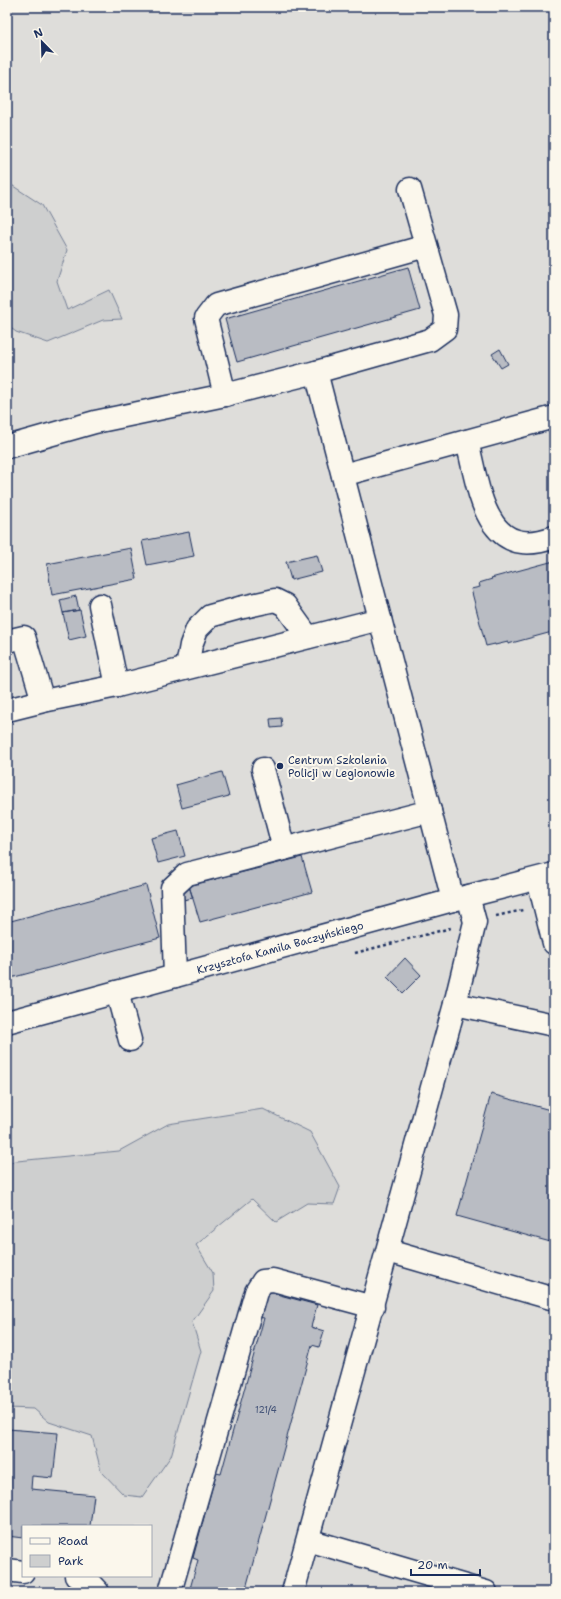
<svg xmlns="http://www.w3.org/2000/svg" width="561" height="1599" font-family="'Shantell Sans',sans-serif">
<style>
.built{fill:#deddda;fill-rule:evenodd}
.green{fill:#cecfcf;stroke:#747f96}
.building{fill:#b9bcc3;stroke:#1b2f5e}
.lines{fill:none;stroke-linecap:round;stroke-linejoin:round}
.minor-casing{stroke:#1b2f5e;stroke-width:25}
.path{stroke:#1b2f5e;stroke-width:2.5;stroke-dasharray:3 3;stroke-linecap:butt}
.minor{stroke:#fbf7ec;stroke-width:22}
.poi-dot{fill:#1b2f5e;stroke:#fbf7ec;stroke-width:1.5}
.labels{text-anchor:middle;stroke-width:4;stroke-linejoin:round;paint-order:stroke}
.number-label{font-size:9px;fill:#425277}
.poi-label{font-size:11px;fill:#1b2f5e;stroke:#fbf7ec;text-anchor:start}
.street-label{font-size:11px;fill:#1b2f5e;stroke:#fbf7ec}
</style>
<rect width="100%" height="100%" fill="#eeebe4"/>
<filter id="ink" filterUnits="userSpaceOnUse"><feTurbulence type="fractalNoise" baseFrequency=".025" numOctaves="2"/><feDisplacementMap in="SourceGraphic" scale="8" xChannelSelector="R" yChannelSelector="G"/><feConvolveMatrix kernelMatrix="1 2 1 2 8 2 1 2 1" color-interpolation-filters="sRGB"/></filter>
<g filter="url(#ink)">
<path class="built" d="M7,7H554V1592H7ZM23,1526H151V1576H23Z"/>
<path class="green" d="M7,182L42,205L67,250L57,281L67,310L109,290L122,319L103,320L48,343L16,332L7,325Z
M263,1109L310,1132L340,1187L334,1204L307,1203L276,1222L252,1199L196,1245L213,1273L214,1291L192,1322L201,1351L171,1456L142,1497L124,1495L101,1471L92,1436L49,1422L34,1409L7,1408V1162L119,1151L168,1124Z"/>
<path class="building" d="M408,267L420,310L237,362L225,319Z
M500,349L508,364L501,368L492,354Z
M189,532L194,556L147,565L142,541Z
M131,548L137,579L52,595L47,564Z
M317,555L322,572L291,580L286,562Z
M554,561V621L550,622L552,632L508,644V642L495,645V644L486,646L471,589L480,587L479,583L492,579L491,578Z
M76,596L79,610L63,613L60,600Z
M80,610L86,636L69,640L63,613Z
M281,718L282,727L271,728L270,719Z
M222,772L229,796L182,808L176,785Z
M178,831L185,856L158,863L151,838Z
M302,857L312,892L200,922L189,886Z
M146,885L160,938L7,979V922Z
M189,886L193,898L183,900L180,889Z
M405,958L421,975L403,993L387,977Z
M491,1094L554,1111V1243L457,1216Z
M265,1291L317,1305L311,1327L324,1331L319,1347L312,1345L245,1592H189L198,1560L193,1558L216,1473L221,1474L264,1318L258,1317Z
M8,1429L58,1433L53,1478L32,1476L31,1489L94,1495L90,1526H23V1538L7,1536Z"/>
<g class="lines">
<g class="minor-casing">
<g id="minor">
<path d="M316,372L430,340L445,329L446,315L410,189"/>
<path d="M225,395L206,318L216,305L426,246"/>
<path d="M467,441C479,489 485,563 554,537"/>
<path d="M7,447L95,422L225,395L316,372L453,900"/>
<path d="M343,475L554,417"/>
<path d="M100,605L117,686"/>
<path d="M7,641L24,637L43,701L117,686L380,619"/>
<path d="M187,667L191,645L197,629L210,616L239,608L275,600L285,605L308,637"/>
<path d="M7,710L43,701"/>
<path d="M263,769L284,849"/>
<path d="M538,879L554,943"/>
<path d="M175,976L172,888L187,874L430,811"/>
<path d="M117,992L130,1040"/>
<path d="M455,1004L554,1025"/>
<path id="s1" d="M7,1022L453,900L554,874"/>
<path d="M388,1251L554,1299"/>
<path d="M308,1540L486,1592"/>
<path d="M7,1570L23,1572"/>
<path d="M76,1576L84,1577L98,1592"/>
<path d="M170,1592L256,1292L263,1281L273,1280L373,1307"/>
<path d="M293,1592L455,1004L475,922L468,896"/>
</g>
</g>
<path class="path" d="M496,916L523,910
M355,953L451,928"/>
<use href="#minor" class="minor"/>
</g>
</g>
<circle class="poi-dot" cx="280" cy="766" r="4"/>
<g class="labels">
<g class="number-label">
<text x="266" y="1413">121/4</text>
</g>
<g class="poi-label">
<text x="288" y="764">Centrum Szkolenia<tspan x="288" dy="13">Policji w Legionowie</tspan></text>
</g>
<g class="street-label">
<text dy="4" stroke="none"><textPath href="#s1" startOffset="283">Krzysztofa Kamila Baczyńskiego</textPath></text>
</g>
</g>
<rect width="561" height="1599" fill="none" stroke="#fbf7ec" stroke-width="24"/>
<rect x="12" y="12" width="537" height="1575" fill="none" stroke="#1b2f5e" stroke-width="1.5" filter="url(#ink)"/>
<rect x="22" y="1525" width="130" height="52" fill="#fbf7ec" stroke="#a1a7b3"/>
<rect x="30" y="1538" width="20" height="6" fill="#fbf7ec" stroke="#a1a7b3"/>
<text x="58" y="1545" font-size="12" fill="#1b2f5e">Road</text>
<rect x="30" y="1555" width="20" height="12" fill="#cecfcf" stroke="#a1a7b3"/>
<text x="58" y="1565" font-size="12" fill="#1b2f5e">Park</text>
<g transform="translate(42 42) rotate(337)" stroke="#fbf7ec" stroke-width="3" paint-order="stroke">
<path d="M0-3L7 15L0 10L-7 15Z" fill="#1b2f5e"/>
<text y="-6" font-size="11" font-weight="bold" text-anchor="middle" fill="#1b2f5e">N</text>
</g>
<path d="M411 1569v6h69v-6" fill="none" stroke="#1b2f5e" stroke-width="2"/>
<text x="417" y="1569" font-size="12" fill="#1b2f5e" stroke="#fbf7ec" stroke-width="3" paint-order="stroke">20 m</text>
</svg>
